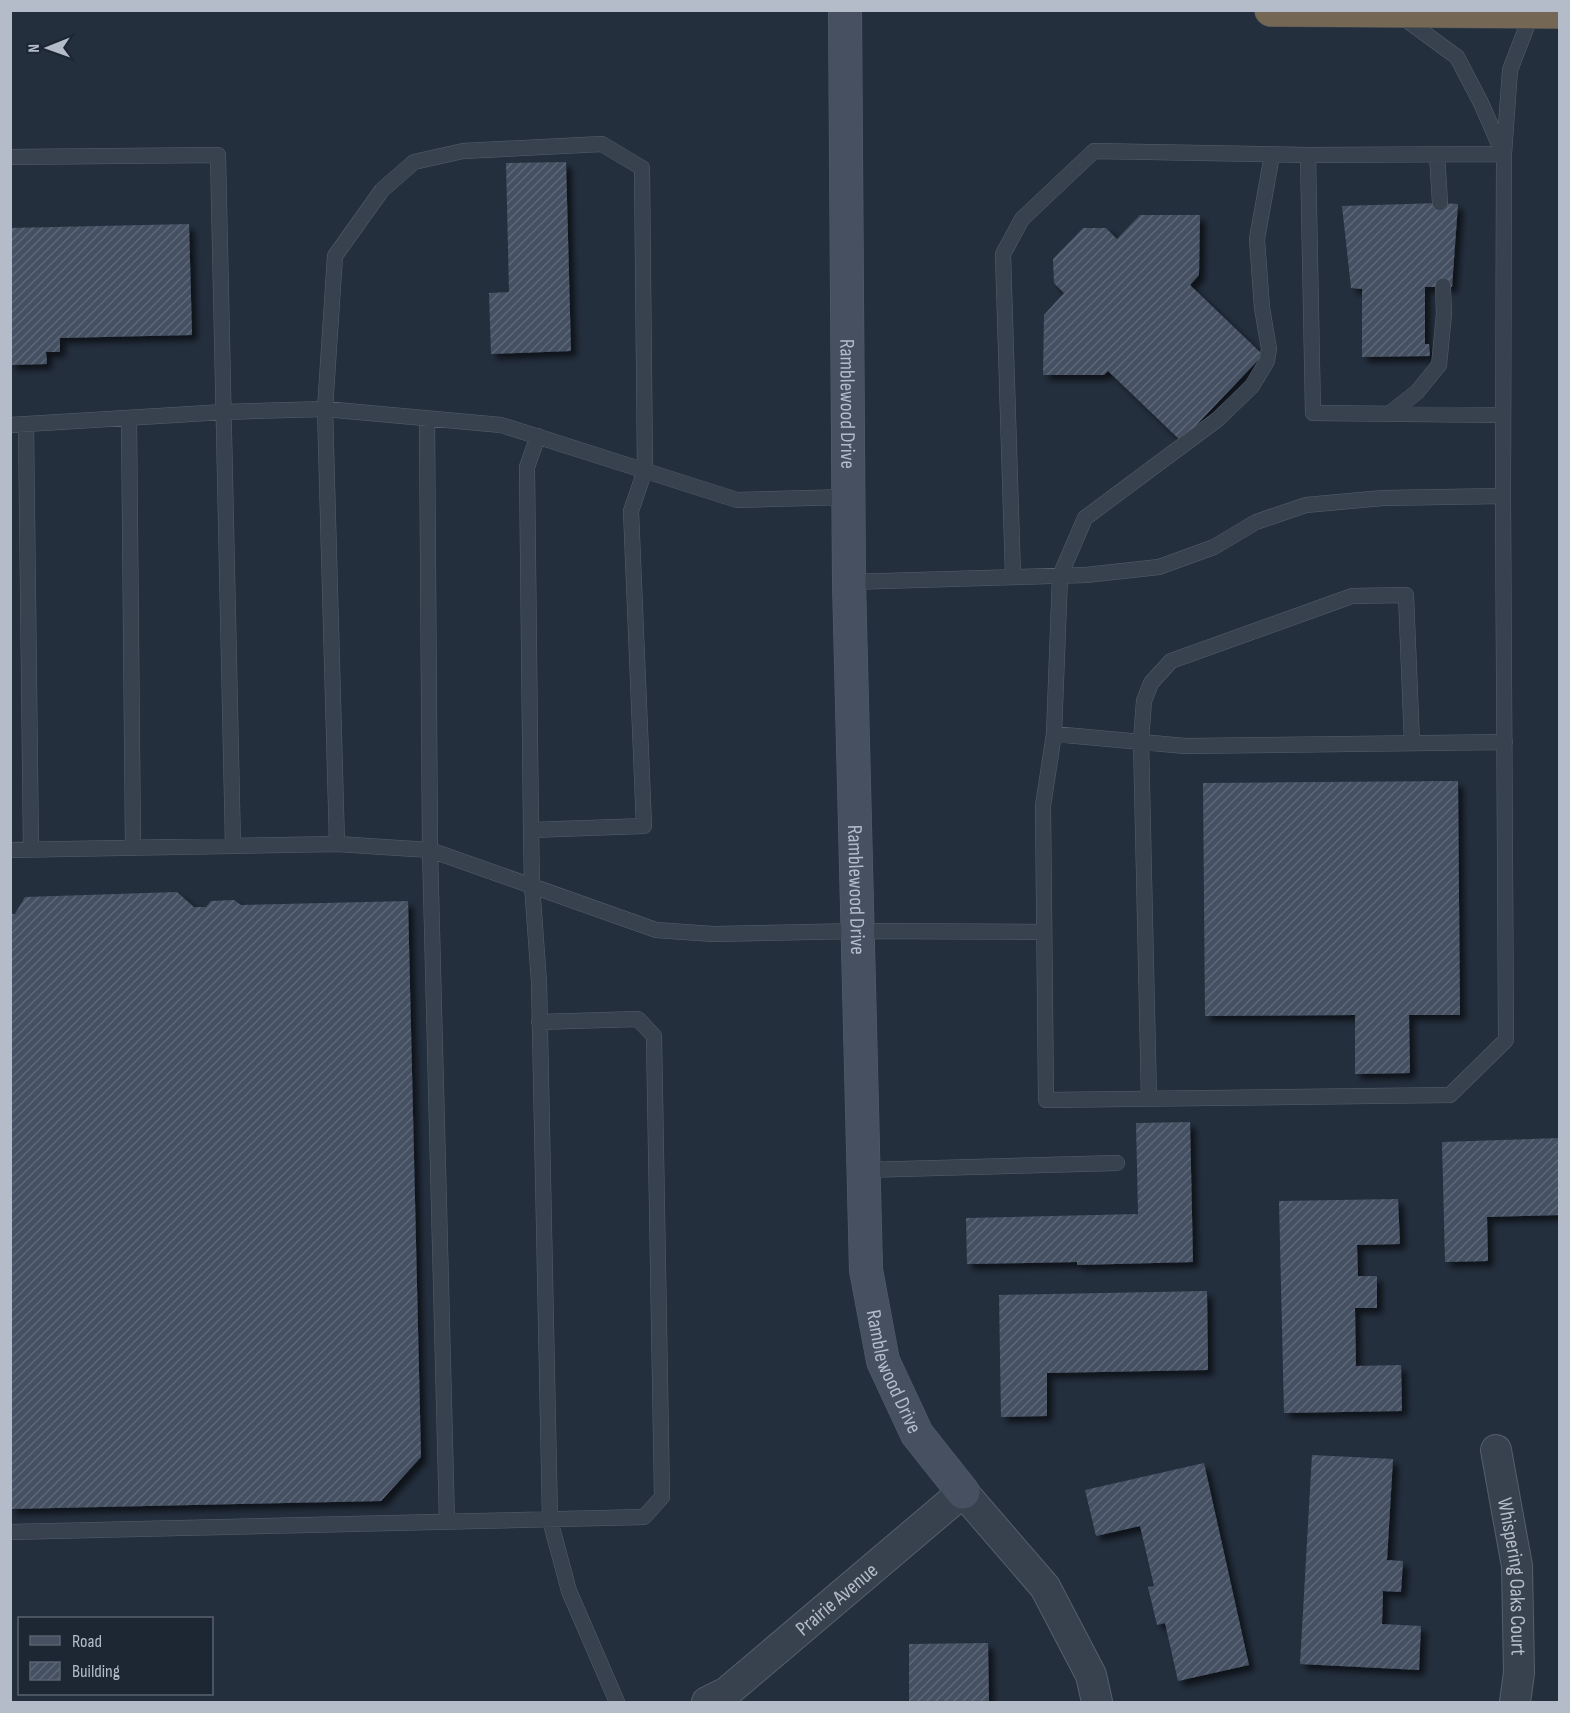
<svg xmlns="http://www.w3.org/2000/svg" width="1570" height="1713" font-family="'Sofia Sans Condensed',sans-serif">
<style>
.building{fill:url(#building-hatch);filter:url(#shadow)}
.lines{fill:none;stroke-linecap:round;stroke-linejoin:round}
.lane-casing{stroke:#565f6c;stroke-width:16}
.street-casing{stroke:#565f6c;stroke-width:32}
.secondary-casing{stroke:#565f6c;stroke-width:34}
.highway-casing{stroke:#434c59;stroke-width:34}
.lane{stroke:#38414e;stroke-width:15}
.street{stroke:#38414e;stroke-width:30}
.secondary{stroke:#465061;stroke-width:33}
.highway{stroke:#746855;stroke-width:33}
.labels{text-anchor:middle;stroke-width:4.5;stroke-linejoin:round;paint-order:stroke}
.street-label{font-size:21px;fill:#b4bcc9;stroke:#1d2633}
</style>
<defs>
<pattern id="building-hatch" width="6" height="6" patternUnits="userSpaceOnUse" patternTransform="scale(1.5)"><rect width="6" height="6" fill="#455162"/><path d="M-1 1l2-2M0 6l6-6M5 7l2-2" fill="none" stroke="#5d6877"/></pattern>
<filter id="shadow"><feDropShadow dx="5.5" dy="5.5" stdDeviation="3" flood-color="#0009"/></filter>
</defs>
<rect width="100%" height="100%" fill="#242f3e"/>
<path class="building" d="M566,162L571,351L491,354L489,293L509,292L506,163Z
M1440,203L1458,204L1452,287H1425V344H1429L1430,356L1362,357V289L1351,288L1342,206Z
M1140,215H1200L1199,275L1190,285L1263,355L1181,441L1108,371L1104,375H1043L1044,315L1064,293L1054,283L1053,259L1083,228H1106L1117,239Z
M189,224L192,335L60,338V352H46L47,364L10,365V228Z
M1458,781L1460,1015H1409L1410,1073L1355,1074V1015L1205,1016L1203,783Z
M177,892L194,907H206L211,901L234,900L241,905L408,901L421,1457L381,1501L10,1509V914H15L25,897Z
M1190,1122L1193,1262L1077,1265V1262L967,1264L966,1218L1138,1214L1136,1123Z
M1560,1138V1215L1487,1217L1488,1261L1445,1262L1442,1142Z
M1398,1199L1400,1244L1357,1245L1358,1276H1377V1308H1355L1356,1366L1401,1365L1402,1411L1284,1413L1279,1201Z
M1207,1291L1208,1370L1047,1373V1416L1001,1417L999,1295Z
M1312,1455L1393,1459L1387,1560L1403,1561L1401,1592L1383,1591L1382,1624L1421,1626L1419,1670L1300,1664Z
M1204,1463L1249,1665L1178,1681L1165,1623L1157,1625L1148,1587L1154,1586L1140,1526L1096,1536L1085,1490Z
M988,1643L989,1702H909V1644Z"/>
<g class="lines">
<g class="lane-casing">
<path id="lane" d="M1401,16L1457,57L1481,103L1502,151
M1437,154L1440,203
M1272,155L1257,239L1262,308L1269,349L1267,361L1252,386L1218,419L1085,518L1060,576L1054,734L1043,806L1046,1100L1450,1095L1506,1040L1503,496
M1308,155L1313,413L1503,415
M10,157L218,155L233,846
M1389,414L1417,392L1439,365L1444,314L1443,286
M129,418L133,848
M427,418L430,850L447,1522
M26,424L31,850
M10,425L224,412L325,409L501,425L737,500L848,497
M538,436L527,467L531,830L532,885L539,982L550,1520L569,1591L617,1702
M1013,577L1003,254L1022,219L1094,151L1308,155L1504,154
M849,582L1086,575L1159,567L1214,547L1256,522L1306,505L1383,498L1503,496L1504,154L1510,70L1532,13
M1054,734L1185,746L1505,742
M337,844L325,409L335,256L382,190L414,162L463,151L602,144L642,168L645,470L631,511L644,826L531,830
M10,850L337,844L430,850L656,930L713,934L858,931L1044,932
M1149,1099L1141,741L1144,701L1151,683L1171,661L1352,596L1406,595L1412,743
M864,1170L1117,1163
M10,1532L644,1517L662,1497L654,1036L638,1019L539,1022"/>
</g>
<g class="street-casing">
<g id="street">
<path id="s1" d="M1496,1450L1517,1566L1519,1673L1515,1702"/>
<path id="s2" d="M707,1702L727,1692L963,1492L1045,1587L1091,1675L1097,1702"/>
</g>
</g>
<g class="secondary-casing">
<g id="secondary">
<path id="s3" d="M845,10L849,582L866,1270L883,1361L917,1434L963,1492"/>
</g>
</g>
<g class="highway-casing">
<path id="highway" d="M1271,10L1560,12"/>
</g>
<use href="#lane" class="lane"/>
<use href="#street" class="street"/>
<use href="#secondary" class="secondary"/>
<use href="#highway" class="highway"/>
</g>
<g class="labels">
<g class="street-label">
<text dy="7" stroke="none"><textPath href="#s3" startOffset="394">Ramblewood Drive</textPath></text>
<text dy="7" stroke="none"><textPath href="#s3" startOffset="880">Ramblewood Drive</textPath></text>
<text dy="7" stroke="none"><textPath href="#s3" startOffset="1366">Ramblewood Drive</textPath></text>
<text dy="7" stroke="none"><textPath href="#s1" startOffset="128">Whispering Oaks Court</textPath></text>
<text dy="7" stroke="none"><textPath href="#s2" startOffset="166">Prairie Avenue</textPath></text>
</g>
</g>
<rect width="1570" height="1713" fill="none" stroke="#b4bcc9" stroke-width="24"/>
<rect x="18" y="1617" width="195" height="78" fill="#1d2633" stroke="#59626f" stroke-width="1.5"/>
<rect x="30" y="1636" width="30" height="9" fill="#465061" stroke="#59626f" stroke-width="1.5"/>
<text x="72" y="1647" font-size="18" fill="#b4bcc9">Road</text>
<rect x="30" y="1662" width="30" height="18" fill="url(#building-hatch)" stroke="#59626f" stroke-width="1.5"/>
<text x="72" y="1677" font-size="18" fill="#b4bcc9">Building</text>
<g transform="translate(48 48) rotate(269)" stroke="#1d2633" stroke-width="4.5" paint-order="stroke">
<path d="M0-4.5L10 22L0 15L-10 22Z" fill="#b4bcc9"/>
<text y="-9" font-size="16" font-weight="bold" text-anchor="middle" fill="#b4bcc9">N</text>
</g>
</svg>
